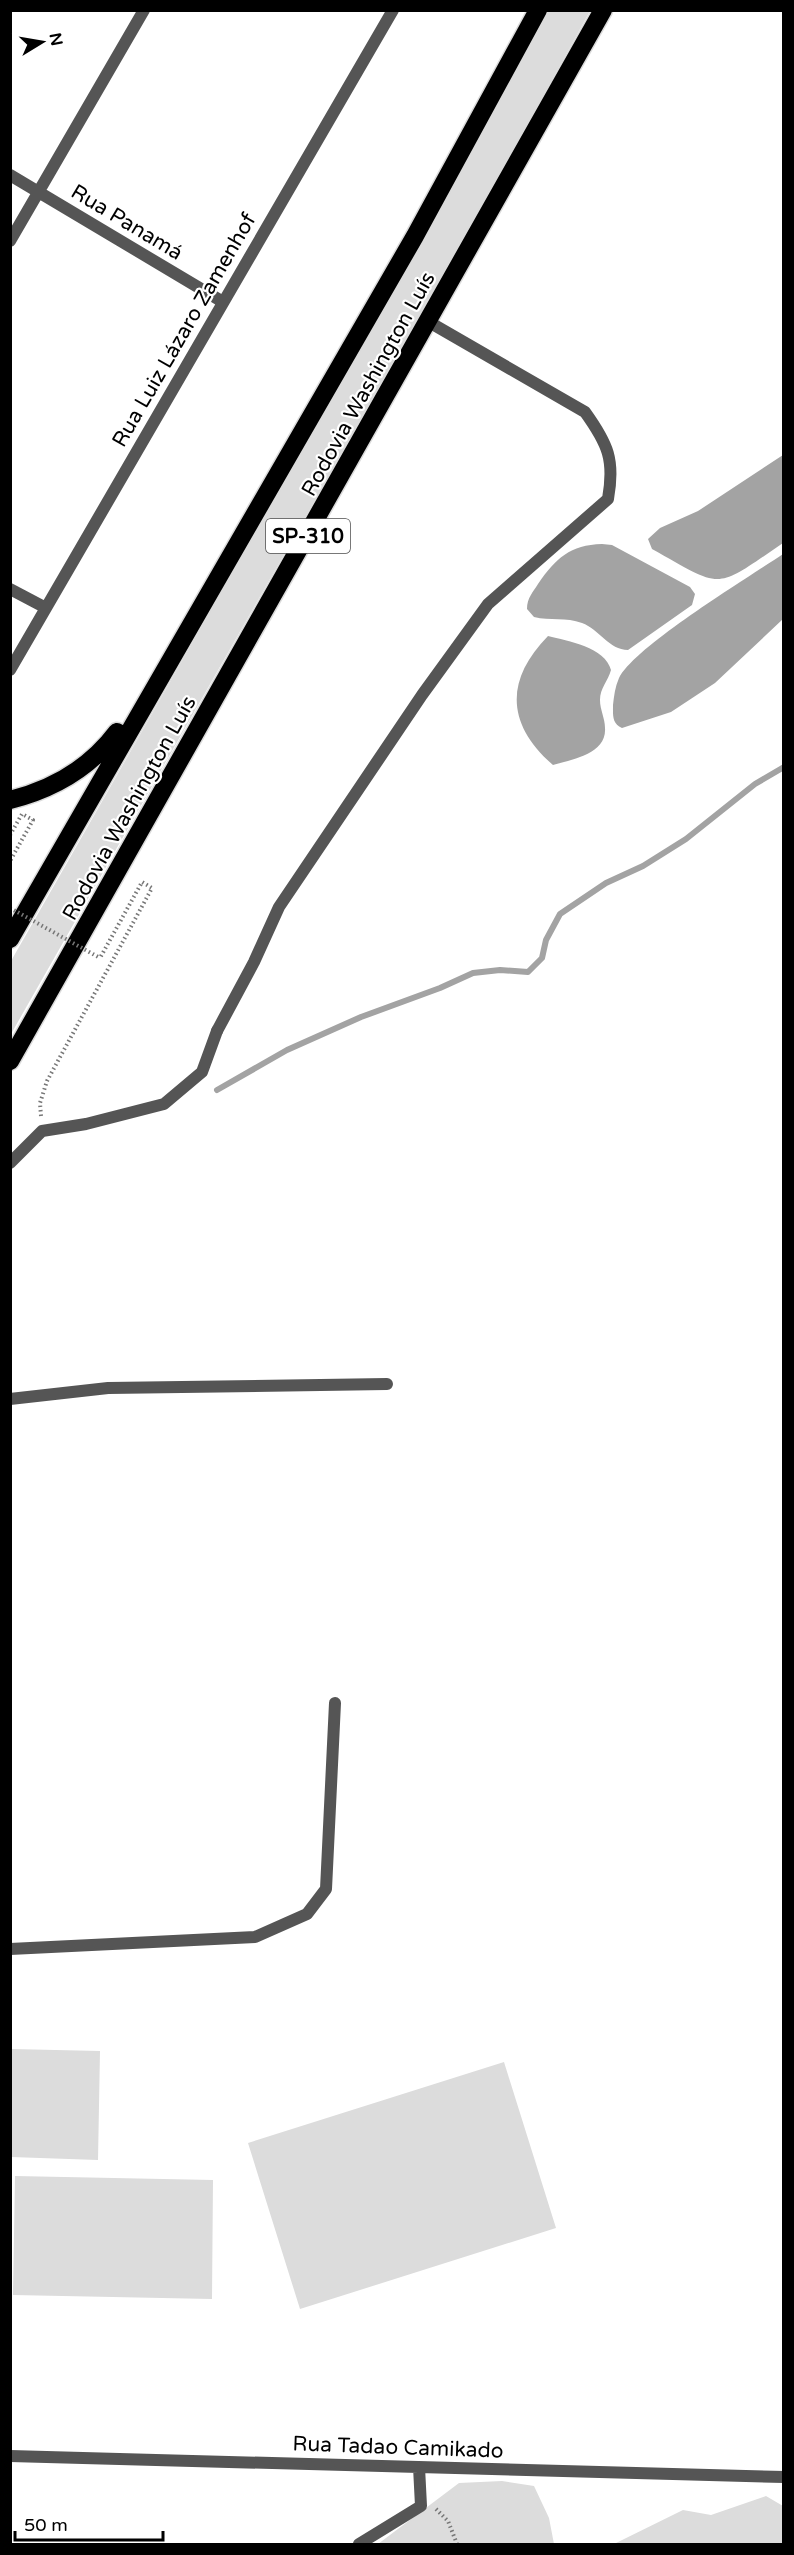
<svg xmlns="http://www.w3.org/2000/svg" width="794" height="2555" font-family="'Varela Round',sans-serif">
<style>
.green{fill:#dcdcdc}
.water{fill:#a3a3a3}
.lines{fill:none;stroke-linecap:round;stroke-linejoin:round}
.stream{stroke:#a3a3a3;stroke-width:6}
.highway-casing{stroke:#dbdbdb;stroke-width:21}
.path{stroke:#777;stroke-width:4;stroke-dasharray:1.5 3;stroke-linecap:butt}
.lane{stroke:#555;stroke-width:12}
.street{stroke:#555;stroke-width:12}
.highway{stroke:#000;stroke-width:18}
.path-bridge{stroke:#777;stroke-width:4;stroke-dasharray:1.5 3;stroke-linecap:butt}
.labels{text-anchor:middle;stroke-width:4.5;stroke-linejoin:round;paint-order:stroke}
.shield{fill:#fff;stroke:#4c4c4c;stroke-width:1.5}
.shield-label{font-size:20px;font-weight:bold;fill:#000}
.street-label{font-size:21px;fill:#000;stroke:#fff}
</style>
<rect width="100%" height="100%" fill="#fff"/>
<path class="green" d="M546,11H590L489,194L11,1034V961L198,633Z
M11,2049L100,2051L98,2160L11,2157Z
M504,2062L556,2228L300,2309L248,2143Z
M15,2176L213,2180L212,2299L13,2295Z
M502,2481L534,2486L549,2518L554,2544H378L459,2483Z
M766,2496L783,2506V2544H614L683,2510L711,2515Z"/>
<path class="water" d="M783,455V543C714,590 725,590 652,549L648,539L660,528L698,511Z
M602,544L612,545L690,587L695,594L692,605L628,650C609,650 599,629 582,623C566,617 550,621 534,617L527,609C527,598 533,592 538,584C556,558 570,545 602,544Z
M783,554V619L715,683L671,712L622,728C612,723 613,716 613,705C614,696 615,687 619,678C635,646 749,577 783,554Z
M548,636C568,641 605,647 611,670C608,681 600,688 600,700C600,710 605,718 605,728C607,754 571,760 553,765C506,724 505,680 548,636Z"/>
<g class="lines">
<path class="stream" d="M217,1090L287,1050L361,1017L440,988L473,973L500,970L528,972L542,958L546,940L560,914L606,883L643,866L686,839L755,784L784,767"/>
<g class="highway-casing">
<path id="highway" d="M10,800C54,789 90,768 117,732
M10,939L415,236L538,10
M10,1061L603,10"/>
</g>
<path class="path" d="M10,835L22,814L33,820L10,861
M41,1116L40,1103L47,1081L152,888L142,882L100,958
M436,2509L448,2521L457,2544"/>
<path class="lane" d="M217,1031L254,962L279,907L422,695L488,604L608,499C615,460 608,444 585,412L429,322
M10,1399L108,1388L387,1384
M10,1949L255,1937L307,1914L326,1889L335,1703"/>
<path class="street" d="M10,175L223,302
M10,241L144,10
M10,589L46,608
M10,670L393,10
M10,1163L42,1131L86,1124L164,1104L202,1072L217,1031
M10,2456L784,2477
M359,2544L421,2506L419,2467"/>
<use href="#highway" class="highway"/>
<path class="path-bridge" d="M10,908L100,958"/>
</g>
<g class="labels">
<rect class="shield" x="266" y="519" width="84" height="34" rx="4.5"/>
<g class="shield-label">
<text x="308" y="543">SP-310</text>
</g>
<g class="street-label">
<text transform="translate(127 222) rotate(31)" y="7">Rua Panamá</text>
<text transform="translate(184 330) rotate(-60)" y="7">Rua Luiz Lázaro Zamenhof</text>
<text transform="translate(368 384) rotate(-61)" y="7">Rodovia Washington Luís</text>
<text transform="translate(129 808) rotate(-61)" y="7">Rodovia Washington Luís</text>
<text transform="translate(398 2447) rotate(2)" y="7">Rua Tadao Camikado</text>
</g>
</g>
<rect width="794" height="2555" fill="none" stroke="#000000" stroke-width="24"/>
<g transform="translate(42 42) rotate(79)" stroke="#ffffff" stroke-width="4.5" paint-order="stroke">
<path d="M0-4.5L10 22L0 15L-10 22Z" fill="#000000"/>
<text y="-9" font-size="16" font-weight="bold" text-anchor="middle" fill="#000000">N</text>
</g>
<path d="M15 2531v9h148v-9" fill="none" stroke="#000000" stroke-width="3"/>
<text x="24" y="2531" font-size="18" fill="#000000" stroke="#ffffff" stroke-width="4.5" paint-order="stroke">50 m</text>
</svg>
